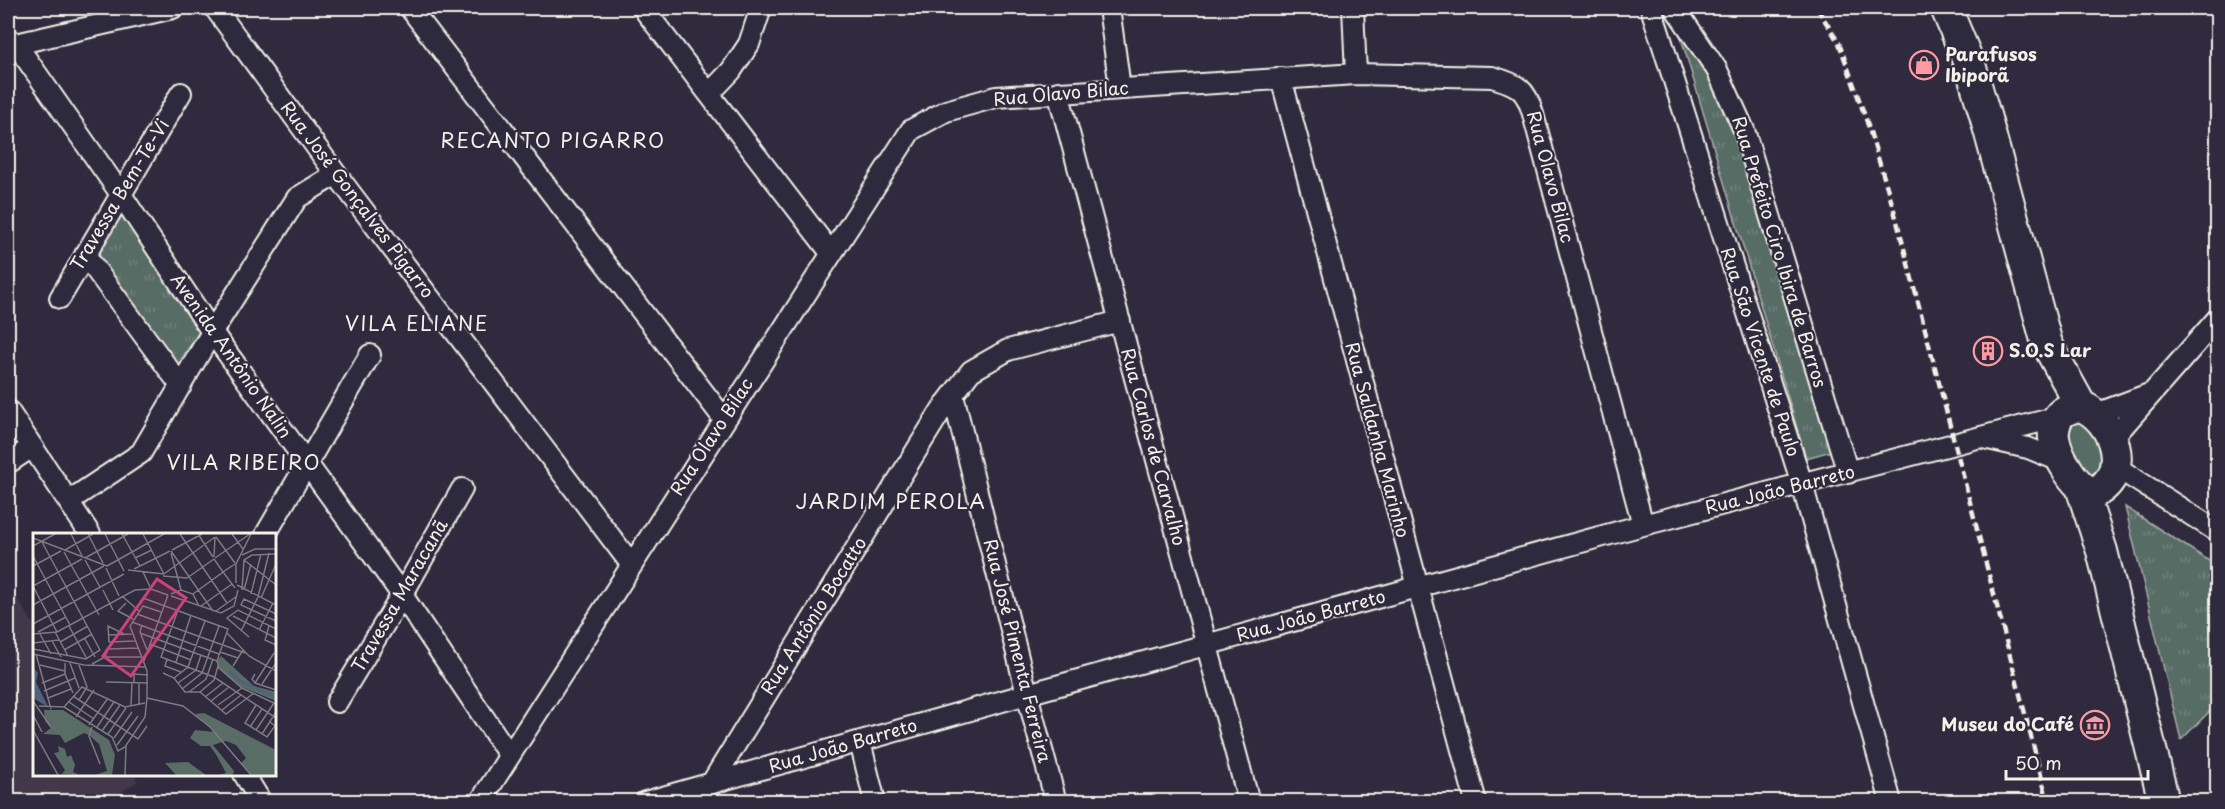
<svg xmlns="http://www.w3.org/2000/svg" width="2225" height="809" font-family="'Playpen Sans',sans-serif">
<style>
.built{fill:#433948}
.grass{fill:#596c66;stroke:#a6aea7;stroke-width:1.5}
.park{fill:url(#park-tufts);stroke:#a6aea7;stroke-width:1.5}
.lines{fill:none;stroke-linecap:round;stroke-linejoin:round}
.minor-casing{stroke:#f4f1e8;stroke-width:24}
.primary-casing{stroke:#f4f1e8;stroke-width:34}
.minor{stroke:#2f2a3d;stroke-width:20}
.primary{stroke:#2f2a3d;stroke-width:30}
.rail{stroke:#f4f1e8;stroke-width:4.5;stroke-dasharray:9 4.5;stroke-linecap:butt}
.labels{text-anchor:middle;stroke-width:4.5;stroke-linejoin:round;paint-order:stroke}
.poi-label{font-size:18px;font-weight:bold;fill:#f4f1e8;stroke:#2f2a3d;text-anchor:start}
.street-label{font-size:18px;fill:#f4f1e8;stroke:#2f2a3d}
.neighbourhood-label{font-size:20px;letter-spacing:1.5px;fill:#f4f1e8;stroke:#2f2a3d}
.inset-river{fill:none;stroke:#52617c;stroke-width:3}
.inset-road{fill:none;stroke:#7e7a81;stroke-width:1.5}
.view{fill:#cc4377;fill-opacity:0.15;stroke:#cc4377;stroke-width:3}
.inset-edge{fill:none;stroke:#f4f1e8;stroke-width:3}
</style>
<defs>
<pattern id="park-tufts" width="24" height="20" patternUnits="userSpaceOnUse" patternTransform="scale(1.5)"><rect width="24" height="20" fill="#596c66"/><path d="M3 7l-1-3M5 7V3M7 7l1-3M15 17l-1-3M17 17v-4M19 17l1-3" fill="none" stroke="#71817c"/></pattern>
</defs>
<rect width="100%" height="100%" fill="#2f2a3d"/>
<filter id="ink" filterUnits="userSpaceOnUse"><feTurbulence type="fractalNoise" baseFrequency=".0167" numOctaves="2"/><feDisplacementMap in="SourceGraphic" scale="12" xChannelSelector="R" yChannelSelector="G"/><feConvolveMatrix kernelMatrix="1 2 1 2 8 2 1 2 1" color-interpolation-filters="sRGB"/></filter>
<g filter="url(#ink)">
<path class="built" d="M8,584L34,625V774L134,775L138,781L108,801H8Z"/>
<path class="grass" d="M2082,418L2109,453L2096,477H2087L2069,451L2068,424Z"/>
<path class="park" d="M1682,29L1699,51L1742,143L1835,450L1806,458L1679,31Z
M120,210L203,326L175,369L94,259Z
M2125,507L2217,566V704L2181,740Z"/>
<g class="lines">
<g class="minor-casing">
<path id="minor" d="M215,8L336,174L631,564
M410,8L724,419
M643,8L831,253
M1109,8L1120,88
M1353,8L1356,74
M1651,8L1802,484L1891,802
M1675,8L1717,70L1744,130L1848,473
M8,38L16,44L120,193L212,332L402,595L509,755
M8,41L16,44L173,8
M1281,78L1476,802
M1058,92L1249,802
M709,94L731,71L749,44L761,8
M85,255L181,386
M60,298L181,93
M953,395L1027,694L1056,802
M8,410L90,534
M2096,414L2149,394
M1984,438L2028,448L2065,463
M2112,439L2218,318
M8,463L32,447
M2116,467L2218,532
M69,501L141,453L212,332L297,198L336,174
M266,534L370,355
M337,702L402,595L462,489
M860,742L875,802
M244,774L261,802
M711,784L942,409L971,371L1008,350L1120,321
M480,802L911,130L946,111L996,97L1356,74L1492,77C1517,84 1526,88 1533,114L1643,525
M645,802L1027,694L1643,525L2058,417"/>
</g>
<g class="primary-casing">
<path id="primary" d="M1946,8L1971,68L1985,115L2047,344L2081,406
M2081,406C2114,419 2132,472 2096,492C2077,494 2057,455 2054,438C2053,432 2055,420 2060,415C2065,409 2074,407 2081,406Z
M2081,487L2102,551L2164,802"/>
</g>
<use href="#minor" class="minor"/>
<use href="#primary" class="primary"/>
<path class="rail" d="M1817,8L1839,43L1867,122L1894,210L2048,802"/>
</g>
</g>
<defs>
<g id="shop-ring" transform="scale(1.5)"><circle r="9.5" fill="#2f2a3d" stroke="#ff9aa2" stroke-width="1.5"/><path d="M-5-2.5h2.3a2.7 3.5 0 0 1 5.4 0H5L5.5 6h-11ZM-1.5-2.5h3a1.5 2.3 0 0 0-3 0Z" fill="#ff9aa2"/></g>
<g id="building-ring" transform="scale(1.5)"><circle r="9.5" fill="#2f2a3d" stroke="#ff9aa2" stroke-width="1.5"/><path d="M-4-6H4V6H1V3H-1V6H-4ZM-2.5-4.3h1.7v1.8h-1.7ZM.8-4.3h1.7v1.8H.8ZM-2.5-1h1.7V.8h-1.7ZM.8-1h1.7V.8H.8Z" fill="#ff9aa2"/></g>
<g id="museum-ring" transform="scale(1.5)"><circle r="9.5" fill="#2f2a3d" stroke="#ff9aa2" stroke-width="1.5"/><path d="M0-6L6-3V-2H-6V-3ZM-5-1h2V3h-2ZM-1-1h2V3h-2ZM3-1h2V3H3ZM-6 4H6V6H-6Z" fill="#ff9aa2"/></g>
</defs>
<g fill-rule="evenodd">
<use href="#shop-ring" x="1924" y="65"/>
<use href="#building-ring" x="1988" y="351"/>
<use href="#museum-ring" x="2095" y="725"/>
</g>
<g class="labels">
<g class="poi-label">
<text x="1945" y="61">Parafusos<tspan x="1945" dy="21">Ibiporã</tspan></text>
<text x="2009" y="357">S.O.S Lar</text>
<text x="2074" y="731" text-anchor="end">Museu do Café</text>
</g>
<g class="street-label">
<text transform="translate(1061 94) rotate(-5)" y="6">Rua Olavo Bilac</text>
<text transform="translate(1550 177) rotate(75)" y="6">Rua Olavo Bilac</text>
<text transform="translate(120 195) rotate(-59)" y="6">Travessa Bem-Te-Vi</text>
<text transform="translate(357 200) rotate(53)" y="6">Rua José Gonçalves Pigarro</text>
<text transform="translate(1779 252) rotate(73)" y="6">Rua Prefeito Ciro Ibira de Barros</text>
<text transform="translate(1760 352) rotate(72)" y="6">Rua São Vicente de Paulo</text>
<text transform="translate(231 356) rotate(55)" y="6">Avenida Antônio Nalin</text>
<text transform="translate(712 437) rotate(-57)" y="6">Rua Olavo Bilac</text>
<text transform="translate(1377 440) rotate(75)" y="6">Rua Saldanha Marinho</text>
<text transform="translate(1153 447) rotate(75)" y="6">Rua Carlos de Carvalho</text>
<text transform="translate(1780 490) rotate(-14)" y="6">Rua João Barreto</text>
<text transform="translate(400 596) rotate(-60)" y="6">Travessa Maracanã</text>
<text transform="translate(814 616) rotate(-58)" y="6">Rua Antônio Bocatto</text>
<text transform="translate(1311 616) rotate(-15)" y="6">Rua João Barreto</text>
<text transform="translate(1017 651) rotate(76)" y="6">Rua José Pimenta Ferreira</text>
<text transform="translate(843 746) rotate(-16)" y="6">Rua João Barreto</text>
</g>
<g class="neighbourhood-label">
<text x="553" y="148">RECANTO PIGARRO</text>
<text x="417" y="331">VILA ELIANE</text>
<text x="244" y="470">VILA RIBEIRO</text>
<text x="891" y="509">JARDIM PEROLA</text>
</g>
</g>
<g transform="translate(33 533)">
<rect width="243" height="243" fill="#2f2a3d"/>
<path d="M188,123L221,153L243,159V168L209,154L186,135L184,128ZM11,177H30L76,207L82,222L79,242H62L74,238L66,211L56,202L51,200L32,210L27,202L10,201L18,195L12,188ZM171,180L243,217V242H218L208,230L213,225L203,212L193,208L180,212L201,238L200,242H185L193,240L184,223L177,213H168L157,205L162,197L182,199L162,181ZM25,213L32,216L34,224L38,222L42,232L40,239L46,242L29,241L32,237L21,220L26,219ZM155,229L173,242H143L132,230Z" fill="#596c66"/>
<path d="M0,134L5,140L3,149L15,174L0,165Z" fill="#52617c"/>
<path class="inset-river" d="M195,137L207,148L243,164"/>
<path class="inset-road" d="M38,1L49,23M55,1L70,30M72,1L91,38M89,1L107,33M110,1L131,41M147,1L194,70M165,1L180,24M199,1L210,16M183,4L202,30M0,5L74,33M0,13L22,1M32,17L60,1M139,17L169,1M138,18L180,78M31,19L66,82M138,20L148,57M209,22L222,16H243M0,23L37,92M181,24L182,4M52,25L95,1M102,25L119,17M182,25L217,1M52,27L67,54M211,27L243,52M0,33L28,18M74,33L131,1M73,35L86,63M101,36L137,18M95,37L131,41M110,39L118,56M131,41L182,4M130,43L154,45L181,26M203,50V31L218,1M204,52L243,72M202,55L190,39L202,31M70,57L80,77M209,57L211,27L219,22L243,21M211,57L218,31M138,61L148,57L160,61L166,73M160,61L190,39L181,26M218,61L228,21M89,63L106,78M138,63L188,80L201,73L205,57M110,65L195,96L184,128L186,135L209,155L243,171M228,65L243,31M93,70L85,78L100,86M0,72L71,33M168,73L199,51M145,77L128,124L181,144L243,185M183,78L204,63M104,81L212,120M243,81L211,66L208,72L243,88M200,83L243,105M99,89L186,121M0,91L91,41M109,92L107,99L114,117M36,93L54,126M236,93L232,107L243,112M226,97L240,70M208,98L225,64L236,20M5,99L33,84M22,99L35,123M24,99L0,53L49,26M107,100L184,128M194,100L216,123L243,138M0,101L24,99L102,57L118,56L135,62M7,101L18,121M91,101L75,93L76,109L102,108M75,102L99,101M216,104L194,85L205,77L243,96M52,106L62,124M19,108L28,124M27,109L55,93M0,110L26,107M117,111L158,127M0,116L53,126L67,117L9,9M31,117L59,101M187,119L205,125M0,121L51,132L113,134M3,121L18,176M71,124H109M134,126L132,133L148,139M111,128L135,62M143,129L158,82M32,130V141L40,160M37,130L46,155M59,131L72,124L75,116L105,115M7,132L32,138M200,133L210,117M130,140L141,145L152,159H167L193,181L221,160M222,141L219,146L222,150L243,157M141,145L155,134L172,88M73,149L115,150M9,150L32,141M101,150V141L115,142M145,150L163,137L168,122M222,150L241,120M229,151L243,130M149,156L169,140L186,93M11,158L42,145M156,159L173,146L180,126M167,159L181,147L185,133M40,163L105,206L114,193M172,164L190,150M15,165L38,156M114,165L150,173L177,194L218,242M46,167L54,154L46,132M0,168L18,194M178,168L196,154M36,169L61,186M106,171V150M185,172L209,155M223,172L212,190L234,204L242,193L237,189M6,173L31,174L49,154L92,174L112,170M98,173L99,150M31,174L79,204L85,218L92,214L112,184L114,165V138L97,93L110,73L128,79M189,177L208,162M0,182L9,199M43,184L61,157M56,192L75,165M59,194L56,203L67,231M64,194L81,169M217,194L229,176M0,197L25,242M223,197L241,170M69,198L87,172M75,201L93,175M229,201L243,179M81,205L99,179M84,212L105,183M92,242L93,213"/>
<path class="view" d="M124,46L153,65L98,143L70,123Z"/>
<rect width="243" height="243" class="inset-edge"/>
</g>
<rect width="2225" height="809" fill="none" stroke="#2f2a3d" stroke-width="30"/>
<rect x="15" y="15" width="2195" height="779" fill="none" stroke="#f4f1e8" stroke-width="2" filter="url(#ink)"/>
<path d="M2006 770v9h142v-9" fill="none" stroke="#f4f1e8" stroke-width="3"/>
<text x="2015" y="770" font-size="18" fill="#f4f1e8" stroke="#2f2a3d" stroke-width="4.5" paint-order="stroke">50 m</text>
</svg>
